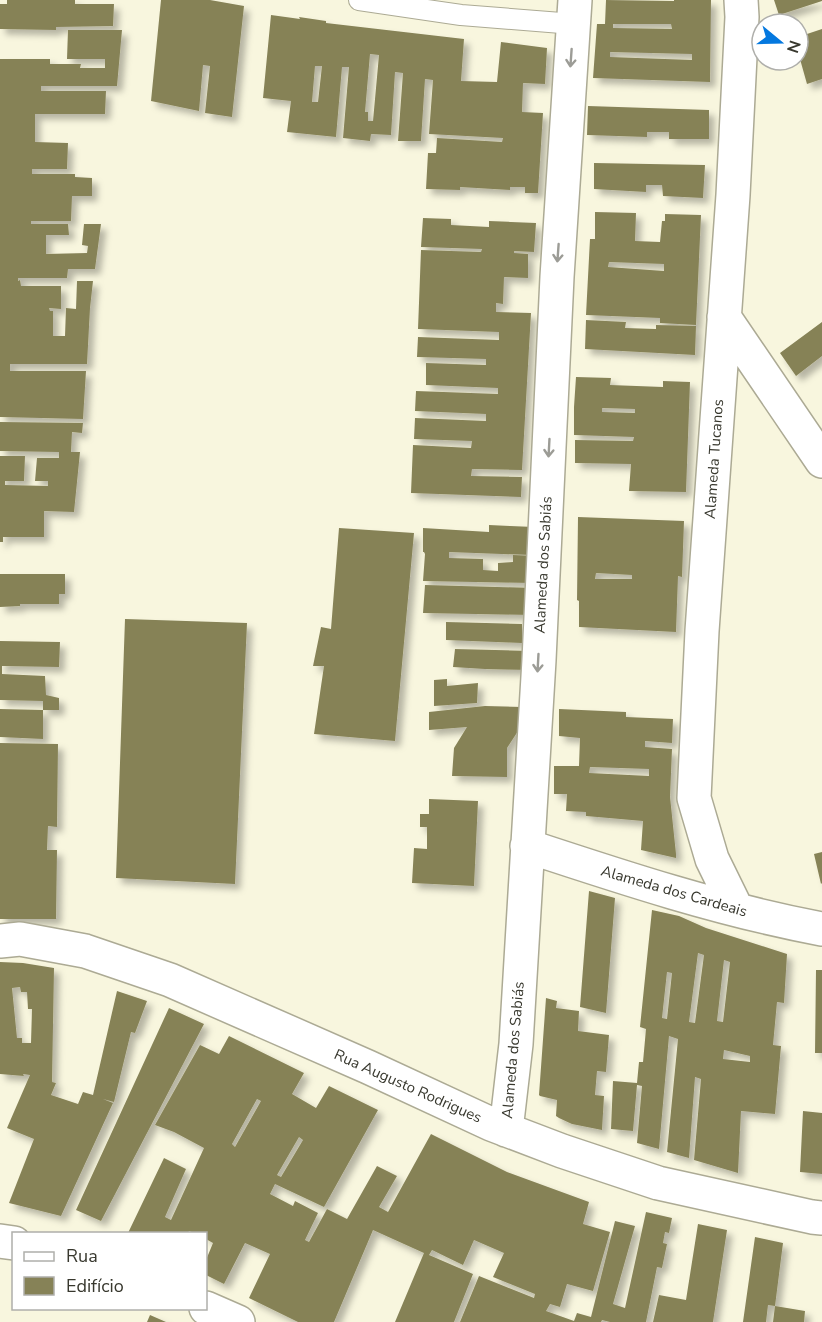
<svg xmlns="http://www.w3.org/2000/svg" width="822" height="1322" font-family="'Nunito Sans',sans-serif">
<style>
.building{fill:#868257;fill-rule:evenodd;filter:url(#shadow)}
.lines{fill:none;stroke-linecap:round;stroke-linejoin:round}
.lane-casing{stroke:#acaa94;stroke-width:22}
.street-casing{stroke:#acaa94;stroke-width:36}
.lane{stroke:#fff;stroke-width:20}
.street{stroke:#fff;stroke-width:33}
.oneway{stroke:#9c9c96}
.labels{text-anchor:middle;stroke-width:4.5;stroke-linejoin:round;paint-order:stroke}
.street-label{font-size:15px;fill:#38382e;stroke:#fff}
</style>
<defs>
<filter id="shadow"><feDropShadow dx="5.5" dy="5.5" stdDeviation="3" flood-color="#0004"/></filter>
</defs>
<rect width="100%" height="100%" fill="#f8f6de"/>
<path class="building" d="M7,0H75V4H114L113,26L56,27V30L0,29V4H7Z
M161,0H210L244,6L232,117L205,113L210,66L203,65L199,111L151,101Z
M606,0L674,1V0H711L710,82L593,78L597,24H605ZM613,24H671L672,29L613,28ZM610,52L692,54V60L610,57Z
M774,0H822V1L779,15Z
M271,15L300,19L299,17L326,21V23L464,39L461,81L497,82L501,42L547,48L545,84L523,83L522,112L543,113L538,193H525V187H510V190L460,187V190L426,189L428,153H436L437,138L502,142L503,138L429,134L433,80L425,79L421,141H398L403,73L395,72L391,135L371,134L370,141L343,138L349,67H342L336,137L287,132L291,101L263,98ZM370,54L379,55L373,121H368V112H365ZM315,66H322L318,102H312Z
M822,29V79L807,84L798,52V37Z
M68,30H122L117,86H41V91H106L105,114H35V142L68,143L67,169H32V174H75V177L92,178V196H72L71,221H31V224H68L69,235H46V254L87,253L88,246L82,245L84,224H101L95,269H68L67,278H18V281L20,280L21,286H61V309L49,308L50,311H53V336H65L66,308L76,309L77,281H93L90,308L87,364H10V371H86L83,419L0,417V59H50V64H81L80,68H105V59H67Z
M588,106L709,110V139H669V132H647V137L587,135Z
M594,163L705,165L703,198L663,196L662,185H646V192L594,189Z
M595,212L636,213L635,241L660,242L662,221H665V214L701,215L696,325L660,323V318L586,315L590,239H595ZM609,262L664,264V271L608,267Z
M423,218L451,219V225L489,227V221L536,223L534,252L514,251V253L528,254V278L504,277L503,304L496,303V312L531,313L522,470L472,469L471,476L522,477L521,497L411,493L413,445L471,448L472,441L414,439L415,418L486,421V414L415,411L416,391L498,394V388L426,385V363L486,365V359L417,357L418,337L499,340V332L418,329L421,250L481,252L482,249L421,247Z
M586,320L626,322L625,328L656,329V325L696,326L695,355L585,349Z
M822,322V356L796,376L780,353Z
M576,377L611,378L610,385L663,387V381L690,382L686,492L629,491L631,464L575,463V440L633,441L634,437L574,435V407ZM602,408L635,409V413L602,412Z
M0,422L83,423L82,433L72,432L71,452H80L74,512L44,511V537H3V542H0V456H25L24,481H5V485L48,486V481H35L37,458H59V452L0,451Z
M578,517L684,521L682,577L678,576L676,632L579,627V601L577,600ZM596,573L632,575V579H595Z
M489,525L534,527L532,555L449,552V558L483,559V570L498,571V563L513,562V555L535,556L533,583L423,581L425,554L424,552H423V528L489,532Z
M339,528L414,533L395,741L314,734L324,666H313L321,627L331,629Z
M0,574H65V594H59V604H20V606L0,607Z
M425,585L535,588L534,615L423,613Z
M125,619L247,623L235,884L116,878Z
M446,622L522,624V643L446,640Z
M0,641L60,642L59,667L2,666V674L45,676L46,695L59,698V710H43V701L0,700Z
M455,649L531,651V670L485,669L453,667Z
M447,679V686L478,683L477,703L434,706V680Z
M485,706L522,707L520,728L507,748V777L452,776L454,748L467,727L429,730V712Z
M0,709L43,710V739L0,737Z
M559,709L626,712V717L673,719L672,743L645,741V747L672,749L670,797L676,854V858L641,850L643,821L586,816V812L566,811L567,794H554V766H579L580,738L559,736ZM590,767L649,769V776L589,773Z
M0,743L58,744L57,827L48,826L47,850H57L56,919H0Z
M429,799L478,801L474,886L412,883L414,848L427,849V827H420V814H429Z
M822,852V883L821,884L814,854Z
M589,891L615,898L606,1013L580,1007Z
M652,910L679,916L706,928L787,954L784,1003L777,1002L773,1045L781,1046L775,1114L741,1111L738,1173L694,1160L701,1079L695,1077L689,1158L667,1152L678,1039L669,1036L659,1149L637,1143L642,1086L637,1085L633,1131L611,1129L613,1081L637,1083L639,1062H643L646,1029L640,1027ZM698,953L704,955L695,1023L689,1022ZM724,960L730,962L723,1022L717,1021ZM667,972L672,973L667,1019L662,1018ZM724,1050L750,1056V1062L723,1059Z
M0,962L23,963L54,968L52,1082L56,1083L51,1095L78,1104L83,1092L93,1095L117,991L147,1001L135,1033L131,1032L114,1102L103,1099L113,1103L61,1216L9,1203L34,1139L7,1128L30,1075L23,1074L24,1076L0,1074ZM20,987L21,992H27L28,1009H32L31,1043H22V1038H17L12,988Z
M816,970H822V1053H815Z
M546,998L557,1001L556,1008L579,1011L578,1031L609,1035L606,1072L597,1071L595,1095L604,1096L602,1130L572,1124L559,1118L556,1116L557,1100L540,1096L539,1095Z
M169,1008L204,1024L101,1221L76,1210Z
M229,1036L304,1073L292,1094L316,1108L329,1086L378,1110L324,1207L275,1184L270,1194L293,1206L295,1201L318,1213L305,1240L309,1242L327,1209L347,1219L377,1166L397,1176L379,1207L388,1212L431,1134L507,1172L589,1202L583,1224L610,1232L593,1291L567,1284L560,1307L550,1304L546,1311L574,1321L577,1313L591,1317L615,1221L635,1226L613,1304L625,1308L646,1212L672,1218L669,1233L665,1232L663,1243L667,1244L662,1268L657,1267L646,1322H610L602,1320L601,1322H460L479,1276L534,1298L535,1294L493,1277L504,1253L474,1240L463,1265L432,1250L429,1255L473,1274L454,1322H395L424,1253L373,1230L334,1322H298L249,1298L270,1254L245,1243L224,1284L206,1275V1260L213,1243L206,1239V1233H194L189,1231L188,1233H128L164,1158L186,1169L165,1217L171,1220L204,1148L174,1132L155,1125L200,1045L219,1054ZM257,1099L261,1101L235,1147L232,1144ZM299,1137L303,1140L281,1177L277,1175Z
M803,1111L822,1113V1174L800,1172Z
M698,1224L727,1230L713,1322H653L659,1295L686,1300Z
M755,1237L783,1243L775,1306L805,1311L804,1322H773L775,1306L768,1305L766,1322H743Z
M150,1315L166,1322H147Z"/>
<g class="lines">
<g class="lane-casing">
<path id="lane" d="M359,0L461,15L574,24"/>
</g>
<g class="street-casing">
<path id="street" d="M724,317L822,461
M527,846C624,878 721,910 822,929
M737,910L712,859L694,798L702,631L733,195L742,17L741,0
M0,941L20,939L85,951L170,980L368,1067L491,1124L562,1151L658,1183L812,1217L822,1218
M506,1130L516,1044L539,660L557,277L575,0
M0,1241L14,1243
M206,1308L238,1322"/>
</g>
<use href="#lane" class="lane"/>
<use href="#street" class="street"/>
</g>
<defs><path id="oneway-shaft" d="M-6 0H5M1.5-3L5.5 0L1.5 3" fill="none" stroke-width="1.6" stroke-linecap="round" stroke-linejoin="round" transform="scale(1.5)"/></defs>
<g class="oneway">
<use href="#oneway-shaft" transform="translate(571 58) rotate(94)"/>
<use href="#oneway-shaft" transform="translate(558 253) rotate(94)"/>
<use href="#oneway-shaft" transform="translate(549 448) rotate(93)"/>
<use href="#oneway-shaft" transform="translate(538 663) rotate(93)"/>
</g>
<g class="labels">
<g class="street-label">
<text transform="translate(714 459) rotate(-86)" y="5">Alameda Tucanos</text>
<text transform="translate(543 565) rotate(-87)" y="5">Alameda dos Sabiás</text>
<text transform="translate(674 891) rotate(16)" y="5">Alameda dos Cardeais</text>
<text transform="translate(513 1050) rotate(-85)" y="5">Alameda dos Sabiás</text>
<text transform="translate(408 1086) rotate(24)" y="5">Rua Augusto Rodrigues</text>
</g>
</g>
<rect x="12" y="1232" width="195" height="78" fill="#ffffff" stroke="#afafab" stroke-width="1.5"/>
<rect x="24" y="1252" width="30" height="9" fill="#ffffff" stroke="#afafab" stroke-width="1.5"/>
<text x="66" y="1262" font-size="18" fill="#38382e">Rua</text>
<rect x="24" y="1277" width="30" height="18" fill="#868257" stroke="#afafab" stroke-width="1.5"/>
<text x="66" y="1292" font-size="18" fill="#38382e">Edifício</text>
<g transform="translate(780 42) rotate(109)"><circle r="28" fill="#ffffff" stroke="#afafab" stroke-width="1.5"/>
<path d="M0-4.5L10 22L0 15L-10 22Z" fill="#0478df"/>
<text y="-9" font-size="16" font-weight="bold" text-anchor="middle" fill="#38382e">N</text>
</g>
</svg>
